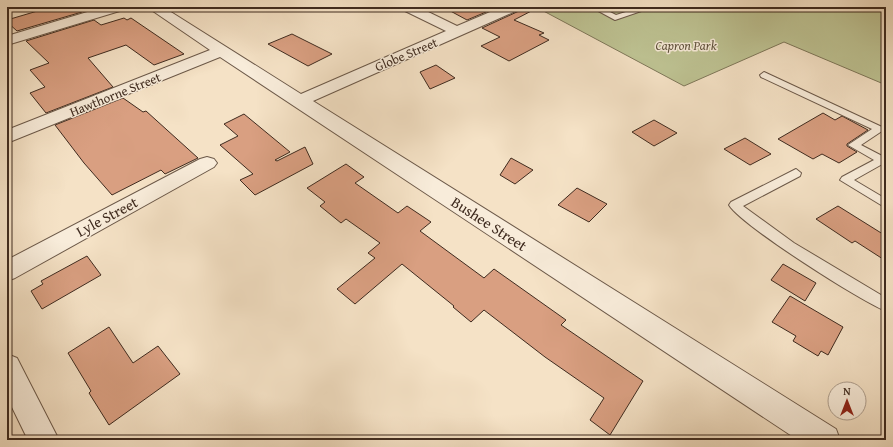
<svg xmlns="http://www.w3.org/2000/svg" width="893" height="447" font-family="'Gentium Book Plus',serif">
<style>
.green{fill:#bec393;stroke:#7e7759}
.building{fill:#d99f81;stroke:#3f2b1f}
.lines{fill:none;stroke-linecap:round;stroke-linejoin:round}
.service-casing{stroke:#6c5949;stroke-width:2}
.minor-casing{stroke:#6c5949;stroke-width:2}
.service{fill:#f8ecda;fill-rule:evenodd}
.minor{fill:#f8ecda;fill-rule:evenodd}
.labels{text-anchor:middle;stroke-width:3;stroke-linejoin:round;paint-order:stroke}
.far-park-label{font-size:13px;font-style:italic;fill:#5f513c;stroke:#f8ecda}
.far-street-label{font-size:13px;fill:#3f2b1f;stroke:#f8ecda}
.street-label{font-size:15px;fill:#3f2b1f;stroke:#f8ecda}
</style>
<rect width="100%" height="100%" fill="#f5e2c6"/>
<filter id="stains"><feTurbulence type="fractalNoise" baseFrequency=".005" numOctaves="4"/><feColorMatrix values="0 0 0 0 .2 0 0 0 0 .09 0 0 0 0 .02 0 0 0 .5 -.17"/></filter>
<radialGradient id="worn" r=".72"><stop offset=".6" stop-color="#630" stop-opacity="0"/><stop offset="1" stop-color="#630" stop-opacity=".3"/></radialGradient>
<path class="green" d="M536,7H886V85L784,42L684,86Z"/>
<path class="building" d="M51,7H76L82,12L17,31L7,22V20Z
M443,7H498L467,20Z
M521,7H539L514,20L544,33L539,35L549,40L509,61L481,46L500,37L482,28L519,11Z
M124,18L127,20L131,18L184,54L154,65L126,45L88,58L113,87L46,113L30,93L45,87L30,70L49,63L26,41L94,20L101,25Z
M292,34L332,54L308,66L268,44Z
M436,65L455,78L430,89L420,72Z
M123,98L143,112L146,111L198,158L165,174L161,170L112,195L84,163L55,125Z
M823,113L835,120L842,116L868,130L847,144V146L857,152L839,163L822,154L813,159L778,139Z
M244,114L290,152L275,160L277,161L305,147L313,164L255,195L240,180L253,174L220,145L238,136L224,124Z
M654,120L677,133L654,146L632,132Z
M745,138L771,154L750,165L724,149Z
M511,158L533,170L515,184L500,175Z
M346,164L364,177L355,183L398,213L407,206L431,222L420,231L484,278L494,269L566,320L561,325L643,381L610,435L590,420L604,398L545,357L484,310L471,322L453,307L454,306L402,264L355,304L337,289L375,258L368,253L380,243L346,219L341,223L320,206L325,202L307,188Z
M577,188L607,204L589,222L558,205Z
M838,206L886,236V261L855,241L852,243L816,219Z
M87,256L101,275L42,309L31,291L43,284L41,281Z
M783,264L816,283L805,301L771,280Z
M790,296L843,327L828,355L821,351L818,356L793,341L796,336L772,322Z
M109,327L133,363L158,346L180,374L109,425L89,393L91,391L68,353Z"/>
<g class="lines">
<g class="service-casing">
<path id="service" d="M591,7H600L616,15L642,7H653L615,20Z
M764,72L882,127L884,129L882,131L861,145L886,158V162L854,180L886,199V208L840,180L842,177L874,160L848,145L872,129L761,77L760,75Z
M796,169L801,173L800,176L743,206L794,243L886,298V311C862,302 741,225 729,205L731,202Z"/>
</g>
<g class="minor-casing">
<path id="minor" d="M104,7H125L123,10L7,45V36Z
M147,7H163L301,94L446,31L403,10L401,7H418L457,26L502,7H520L518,10L313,101L836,429L840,440H798L220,57L7,143V130L210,50Z
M207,157L214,159L217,163L214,167L15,278L7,281V260L200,159Z
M7,354L17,358L59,440H28L7,397Z"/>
</g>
<use href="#service" class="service"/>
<use href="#minor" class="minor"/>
</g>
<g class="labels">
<g class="far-park-label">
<text x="686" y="50">Capron Park</text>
</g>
<g class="far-street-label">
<text transform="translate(406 54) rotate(-23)" y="5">Globe Street</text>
<text transform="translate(115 94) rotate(-22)" y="5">Hawthorne Street</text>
</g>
<g class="street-label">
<text transform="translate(107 217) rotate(-28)" y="5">Lyle Street</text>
<text transform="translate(489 224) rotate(33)" y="5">Bushee Street</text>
</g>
</g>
<rect width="893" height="447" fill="none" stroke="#f5e2c6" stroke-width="24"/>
<rect x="8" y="8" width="877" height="431" fill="none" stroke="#3f2b1f" stroke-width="2"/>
<rect x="12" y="12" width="869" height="423" fill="none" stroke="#3f2b1f"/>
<g transform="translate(847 401)"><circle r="19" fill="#f8ecda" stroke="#ae9f8f"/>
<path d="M0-3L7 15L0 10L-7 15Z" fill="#8f2418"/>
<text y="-6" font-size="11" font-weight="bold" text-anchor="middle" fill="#3f2b1f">N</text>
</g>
<rect width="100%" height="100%" filter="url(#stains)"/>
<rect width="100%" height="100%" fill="url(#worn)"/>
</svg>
